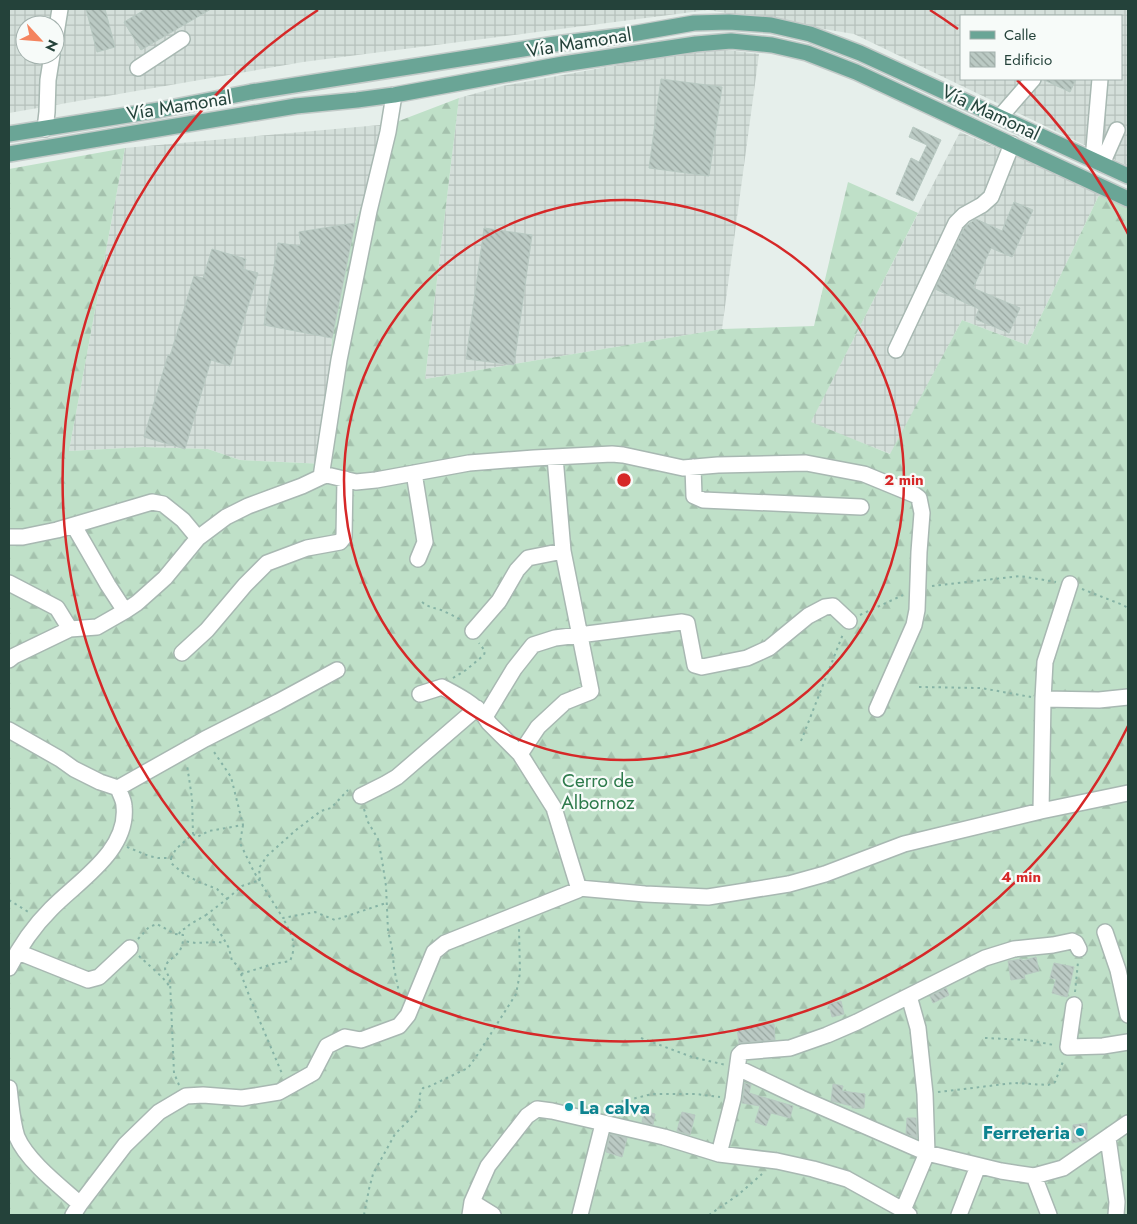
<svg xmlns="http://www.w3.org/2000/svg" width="1137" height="1224" font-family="Jost,sans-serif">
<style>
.industrial{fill:url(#industrial-grid);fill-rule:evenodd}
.forest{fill:url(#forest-firs)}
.building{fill:url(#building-back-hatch);stroke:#b8c9c2}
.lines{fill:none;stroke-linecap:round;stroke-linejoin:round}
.minor-casing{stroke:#a8b8b2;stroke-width:18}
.major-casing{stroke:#c2cac8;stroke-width:18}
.path{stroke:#86b3a5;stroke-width:2;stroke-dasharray:2.5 4;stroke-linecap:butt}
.minor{stroke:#fff;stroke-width:15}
.major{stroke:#6aa596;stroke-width:15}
.ring{fill:none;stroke:#d62828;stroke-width:2.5}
.culture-dot{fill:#0f9aa8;stroke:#f7fbf9;stroke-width:2}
.labels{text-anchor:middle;stroke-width:4.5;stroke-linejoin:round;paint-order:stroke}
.street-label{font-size:19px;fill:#24423a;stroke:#f7fbf9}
.park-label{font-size:19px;fill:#2d7a4b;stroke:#f7fbf9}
.culture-label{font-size:19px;font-weight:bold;fill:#0d838f;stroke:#f7fbf9;text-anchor:start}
.centre{fill:#d62828;stroke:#f7fbf9;stroke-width:2.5}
.ring-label{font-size:15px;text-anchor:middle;font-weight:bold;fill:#d62828;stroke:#f7fbf9;stroke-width:4.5;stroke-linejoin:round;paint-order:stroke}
</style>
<defs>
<pattern id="industrial-grid" width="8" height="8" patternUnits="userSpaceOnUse" patternTransform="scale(1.25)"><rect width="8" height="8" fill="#d4dfda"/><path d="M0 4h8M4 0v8" fill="none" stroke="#b6c1bc"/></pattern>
<pattern id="forest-firs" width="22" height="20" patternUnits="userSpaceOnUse" patternTransform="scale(1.25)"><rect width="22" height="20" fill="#bfe0c8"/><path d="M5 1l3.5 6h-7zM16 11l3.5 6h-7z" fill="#a4c1ad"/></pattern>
<pattern id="building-back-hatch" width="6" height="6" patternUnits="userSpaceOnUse" patternTransform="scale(1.25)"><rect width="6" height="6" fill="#bbcac4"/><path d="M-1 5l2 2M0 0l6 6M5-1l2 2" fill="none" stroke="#98a6a0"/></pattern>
</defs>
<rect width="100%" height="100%" fill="#e6efeb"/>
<path class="industrial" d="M9,9H1128V166L854,34L708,10L303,62L9,113ZM961,16H1121V79H961ZM25,25H55V55H25Z
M711,48L759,54L722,329L425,379L459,98L502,86Z
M391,124L355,223L332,338L327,464L240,460L208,449L143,447L69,451L125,148Z
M960,132L1100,193L1027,345L962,320L891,454L810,423Z"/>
<path class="forest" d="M459,98L425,379L722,329L814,326L848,182L918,213L811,422L890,454L962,320L1027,345L1100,193L1128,208V1215H9V169L125,148L69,451L143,447L208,449L240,460L326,464L332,338L355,223L391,124Z"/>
<path class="building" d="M86,9H105L115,47L97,52Z
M146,9H211L141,50L124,22Z
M661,79L722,87L709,176L649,168Z
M1042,79H1076L1070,92Z
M913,127L941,140L913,201L896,194L911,158L919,162L927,145L909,137Z
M1014,202L1033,210L1012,257L991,248L973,288L1020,308L1009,333L975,319L979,309L935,289L964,228L970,223L976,219L1002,231Z
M355,223L332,338L264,325L278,243L301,246L299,232Z
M484,228L532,235L514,365L466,359Z
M212,249L246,259L243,269L258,273L230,366L211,360L185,449L144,437L168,355L170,356L194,276L203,278Z
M1036,957L1039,971L1024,975L1025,978L1011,980L1008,961L1022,959V961Z
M1054,963L1074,967L1067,997L1052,993L1056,979L1050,978Z
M946,988L949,995L933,1003L930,996Z
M841,1001L844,1014L832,1017L829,1004Z
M774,1024L775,1040L739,1043L737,1028Z
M745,1083L751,1085L749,1093L793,1106L790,1118L771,1113L766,1126L755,1122L760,1106L742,1103Z
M833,1084L843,1086L842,1091L865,1094L864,1108H852V1106L831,1101Z
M644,1111L655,1114L653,1125L642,1122Z
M682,1112L695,1115L690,1135L677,1131Z
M907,1118H916L917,1138L906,1134Z
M1087,1123V1140L1072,1143L1073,1125Z
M610,1134L627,1138L622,1157L606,1152Z"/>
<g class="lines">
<g class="minor-casing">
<path id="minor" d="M55,40L60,9
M138,68L182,39
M1000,117L1033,79
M45,129L47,112L48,80L52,55
M1093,160L1100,79
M1102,164L1117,130
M896,350L956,223L964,215L982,205L991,197L1012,144
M693,467L694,496L703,500L861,507
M414,473L421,516L425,542L418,559
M321,477L339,360L369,211L388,132L394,95
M74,526L108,585L125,611
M9,537H23L57,530L152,502L163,504L183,520L198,538
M9,583L57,608L70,629
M473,631L499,601L517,570L528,558L563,551
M182,653L207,630L245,585L267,563L307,548L340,542L344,537L345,479
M9,660L14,656L70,629L97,627L125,611L137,603L165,578L198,538L226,517L248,506L302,486L321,477L327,475L356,482L376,480L469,463L534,458L612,454L623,455L683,468L718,465L806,463L864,474L915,495L919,498L922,513L919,552L917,610L914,625L877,709
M420,694L442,687C457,695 473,703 484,716
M1043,699L1099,700L1128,697
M9,730L60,759L74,769L100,782L118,788C120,794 124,800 124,806C129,851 78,881 51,909C35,925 19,948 9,968
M520,754L538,727L565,702L590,692L591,691L563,551L555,457
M118,788L205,739L278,702L337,670
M361,796L385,784L397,777L477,708
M1041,811L1043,699L1045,662L1070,584
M579,888L645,894L708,897L789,884L825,874L904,844L1041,811L1128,793
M1105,932L1118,970L1128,1015
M18,952L88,980L99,977L130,948
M1074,1005L1068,1047L1103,1046L1128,1042
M738,1068L801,1098L927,1153L1001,1171L1034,1176L1063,1168L1128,1123
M9,1088C11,1104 12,1122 17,1137C27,1161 61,1187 80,1204
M1108,1138L1117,1202L1116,1215
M719,1154L733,1099L739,1055L742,1052L790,1048L827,1035L857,1022L985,958L1014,949L1053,945L1072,941L1076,943L1079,949
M1034,1176L1049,1215
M472,1202L493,1215
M903,1210L927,1153L925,1094L918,1028L909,996
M73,1215L80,1204L125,1145L159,1112L186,1096L203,1095L242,1098L279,1092L313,1073L327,1046L345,1037L361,1040L399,1026L408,1015L434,952L445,943L578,890V886L554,808L520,754L489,723L485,717L514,669L533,645L555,638L682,622L687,623L695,665L702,667L747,658L769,648L808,616L825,607L833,606L849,621
M470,1215L472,1202L488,1166L527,1116L537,1109L552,1111L664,1137L719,1154L777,1161L813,1169L847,1179L903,1210L909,1215
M580,1215L603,1124
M959,1215L978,1166"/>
</g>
<g class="major-casing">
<path id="major" d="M9,134L159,110L251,92L555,44L620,36L694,23L729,22L771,25L810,34L860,53L1128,176
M9,154L296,106L357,100L394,95L563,64L696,44L731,41L772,45L807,53L856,72L1128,199"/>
</g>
<path class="path" d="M932,586L1020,576L1056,582
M1082,589L1123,605L1128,608
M422,602C428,607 434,608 441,610C448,613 456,617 463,621
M860,615L903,595
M453,678L466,670L484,655L485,651L479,643
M919,687L981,688L1031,697
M801,741L843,634
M364,809L368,822L378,839L382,860L386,886L388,931L392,948L394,968L400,997
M243,825L240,843L254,872L283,918L315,912L335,920L386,903
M193,834L197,837L209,831L243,825L231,777L212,749
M127,847L149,856L158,858H171V863L184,874L199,882L217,889L227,899L206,915L219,931L229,948L232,961L237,965L241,974L250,998L283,1076
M171,858L176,849L193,834L192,798L187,765
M227,899L242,886L260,880L259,868L267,856L296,830L321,811L331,808L348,790
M9,900L30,913
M179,934L181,930L187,928L189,925L206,915
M138,939L149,927L157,924L175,934L183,935V940
M139,956C146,963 165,978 169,986
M241,974L273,964L290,961C298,943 291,934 283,918
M1075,992L1078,962
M641,1038L692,1057L726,1065
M985,1038L1028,1040L1054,1045
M179,1085L174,1073L170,981L168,975L165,969C167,959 172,960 178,953C181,950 182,945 183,941L196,943L218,942L225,943
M938,1092L1014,1083L1048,1085L1055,1082L1064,1059
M616,1112L617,1105L620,1102L652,1094H696L720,1097
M364,1215L369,1189L373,1174L395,1134L408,1121L419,1108L420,1102L419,1096L423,1088L428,1087L468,1068L478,1054L516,994L520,973L519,929
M709,1215L738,1195L762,1174"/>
<use href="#minor" class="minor"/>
<use href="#major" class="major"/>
</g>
<g class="ring">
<circle cx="624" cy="480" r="280"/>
<path d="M1128 726A561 561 0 1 1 318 10M930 10A561 561 0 0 1 958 29M1017 80A561 561 0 0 1 1128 234"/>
</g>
<g class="culture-dot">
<circle cx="569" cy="1107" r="5"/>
<circle cx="1080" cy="1132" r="5"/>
</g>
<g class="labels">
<g class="street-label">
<text transform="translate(579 42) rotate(-9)" y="7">Vía Mamonal</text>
<text transform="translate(179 105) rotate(-9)" y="7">Vía Mamonal</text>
<text transform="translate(991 112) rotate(25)" y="7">Vía Mamonal</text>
</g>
<g class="park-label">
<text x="598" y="787">Cerro de<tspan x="598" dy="22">Albornoz</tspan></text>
</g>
<g class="culture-label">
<text x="579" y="1114">La calva</text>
<text x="1070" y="1139" text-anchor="end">Ferreteria</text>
</g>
</g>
<circle cx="624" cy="480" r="8" class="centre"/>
<g class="ring-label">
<text x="904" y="485">2 min</text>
<text x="1021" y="882">4 min</text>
</g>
<rect width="1137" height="1224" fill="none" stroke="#24423a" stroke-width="20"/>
<rect x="960" y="15" width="162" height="65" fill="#f7fbf9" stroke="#a3b1ad"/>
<rect x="970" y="31" width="25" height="8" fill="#6aa596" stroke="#a3b1ad"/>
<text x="1004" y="40" font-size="15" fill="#24423a">Calle</text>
<rect x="970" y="52" width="25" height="15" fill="url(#building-back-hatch)" stroke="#a3b1ad"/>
<text x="1004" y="65" font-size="15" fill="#24423a">Edificio</text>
<g transform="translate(40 40) rotate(116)"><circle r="24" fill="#f7fbf9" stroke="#a3b1ad"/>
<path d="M0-4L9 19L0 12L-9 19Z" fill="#f4845f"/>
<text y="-8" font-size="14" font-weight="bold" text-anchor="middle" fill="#24423a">N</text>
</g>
</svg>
